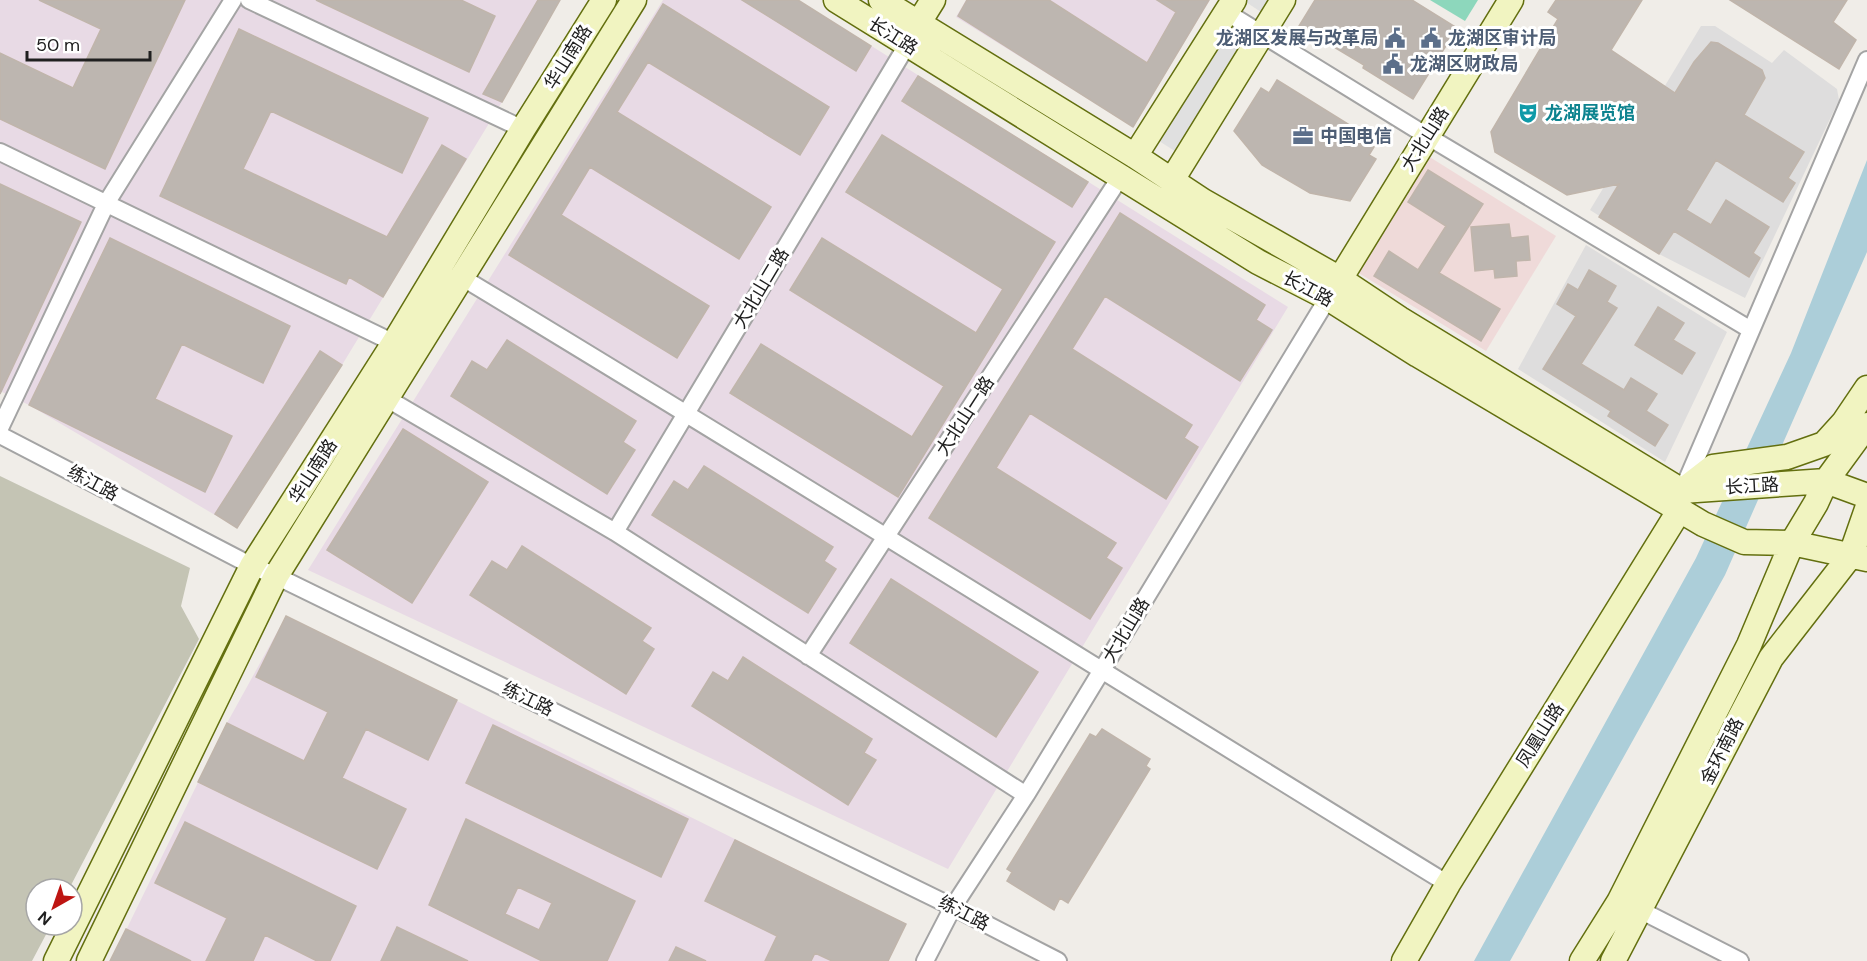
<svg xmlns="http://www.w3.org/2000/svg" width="1867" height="961" font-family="'DM Sans','Noto Sans SC',sans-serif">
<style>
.residential{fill:#dedddd}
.commercial{fill:#efdad9}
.industrial{fill:#e8dae5}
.construction{fill:#c4c4b4}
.pitch{fill:#8dd7bc}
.parking{fill:#e0e0e0}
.water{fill:#acced9}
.building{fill:#bdb6b0;stroke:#c0b5ab;stroke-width:1.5;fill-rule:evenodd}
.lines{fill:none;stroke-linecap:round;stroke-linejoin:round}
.street-casing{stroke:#a4a4a4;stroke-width:20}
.secondary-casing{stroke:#636f0f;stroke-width:27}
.street{stroke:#fff;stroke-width:16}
.secondary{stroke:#f1f4c1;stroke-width:24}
.labels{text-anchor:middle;stroke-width:6;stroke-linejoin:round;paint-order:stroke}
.street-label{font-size:18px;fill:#202020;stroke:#fff}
.service-label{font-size:18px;font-weight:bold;fill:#4e5e75;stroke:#fff;text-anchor:start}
.culture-label{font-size:18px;font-weight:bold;fill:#0d838f;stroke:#fff;text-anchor:start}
</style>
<rect width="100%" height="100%" fill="#f0ede8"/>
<path class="residential" d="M1701,26H1715L1772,63L1784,50L1837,89L1839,100L1745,298L1659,254L1590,210Z
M1586,245L1727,332L1665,462L1518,369Z"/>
<path class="commercial" d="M1428,156L1556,236L1486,351L1357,272Z"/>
<path class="industrial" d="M0,0H560L502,102L342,365L237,528L29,405L0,391Z
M663,0H798L1288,307L948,869L308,570Z
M966,0H1210L1133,127L956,17Z
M286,616L906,924L888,961H111L227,723Z"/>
<path class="construction" d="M0,476L190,568L181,606L199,639L69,889H36V925H51L32,961H0Z"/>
<path class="pitch" d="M1430,0H1478L1465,21Z"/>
<path class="parking" d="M1247,0H1272L1264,14L1246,2Z
M1231,24L1250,35L1178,153L1159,141Z"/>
<path class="water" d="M1867,160V252L1725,575L1510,961H1474L1696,558L1791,353Z"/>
<path class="building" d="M39,0H185L105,169L0,119V53L73,88L101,29Z
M316,0H461L495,16L469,72Z
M538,0H560L502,102L483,94Z
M742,0H798L871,46L856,71Z
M967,0H1049L1147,63L1176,12L1157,0H1209L1133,127L958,16Z
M1315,0H1412L1457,28L1413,99L1363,68L1364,65L1299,26Z
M1556,0H1642L1611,50L1675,93L1694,62L1711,42L1718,43L1762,70L1765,78L1744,115L1804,152L1788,178L1795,183L1783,202L1716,160L1686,210L1711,225L1726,200L1769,227L1753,253L1760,258L1749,277L1674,231L1659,254L1599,217L1619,184L1567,195L1495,152L1491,132L1558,19L1548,12Z
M1730,0H1847L1833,22L1856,40L1839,69Z
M663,4L829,107L800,155L648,62L617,112L771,207L739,259L590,167L561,215L709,306L677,358L509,255Z
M239,29L428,118L402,173L271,111L243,169L387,237L442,145L466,159L383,297L349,277L346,284L160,196Z
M918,76L1088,182L1072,207L902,101Z
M1277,80L1377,142L1369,155L1376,159L1350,201L1310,193L1262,165L1234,131L1261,88L1269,93Z
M882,135L1055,242L898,497L730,393L761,344L912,437L944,386L790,290L822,238L976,333L1003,289L846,192Z
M1428,170L1483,204L1439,273L1500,309L1481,341L1374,276L1389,251L1418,270L1446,226L1408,202Z
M0,184L81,222L0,394Z
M1120,213L1265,305L1256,320L1272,330L1240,381L1105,296L1072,349L1192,425L1184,438L1198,447L1166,499L1030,413L996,468L1116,543L1106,558L1122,568L1090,619L929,518Z
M1509,224L1511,238L1528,236L1530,260L1516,261L1517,276L1495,278L1494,269L1475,271L1471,227Z
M110,238L290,326L263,383L182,344L155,399L232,436L205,492L29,405Z
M1589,270L1616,286L1607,302L1617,308L1581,364L1624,390L1631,378L1657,394L1646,411L1668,425L1655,446L1608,416L1611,411L1543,369L1576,316L1557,304L1568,284L1578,290Z
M1658,307L1684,323L1673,340L1695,353L1682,374L1635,345Z
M507,340L636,421L623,442L635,450L607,494L451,396L472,361L487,370Z
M320,351L342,365L237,528L215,514Z
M403,429L488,482L412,603L327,550Z
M704,466L833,547L824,561L836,569L808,613L652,515L674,481L688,490Z
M522,546L651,628L642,641L654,649L626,694L470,595L492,561L507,570Z
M891,579L1038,672L996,737L850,643Z
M286,616L457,700L428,760L366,729L342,778L406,809L377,869L198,782L227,723L304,761L328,712L256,677Z
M743,657L872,739L864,753L876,760L848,805L692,706L713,672L728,681Z
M493,725L688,819L661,877L466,783Z
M1102,729L1150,759L1146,766L1150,769L1068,903L1060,898L1054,910L1007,881L1012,872L1007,869L1090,734L1096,737Z
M466,819L635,901L607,961H542L429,905ZM518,887L552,903L539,930L505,914Z
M185,822L356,906L330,961H317L265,935L253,961H206L227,918L155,883Z
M735,840L906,924L888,961H832L815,953L811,961H765L777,936L705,901Z
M397,927L468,961H381Z
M126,929L191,961H110Z
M676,947L706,961H669Z"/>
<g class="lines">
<g class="street-casing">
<path id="street" d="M249,0L523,129
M1226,12L1427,136L1751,330
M0,152L394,343
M463,278C793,477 1119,682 1448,884
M386,398L615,532L1026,795
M0,428L107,202L233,0
M0,435L252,566L276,576L953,907L1058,961
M1684,487L1867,60
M615,532L907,45
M808,656L1121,176
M1640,910L1740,961
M925,961L953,907L1026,795L1328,298"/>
</g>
<g class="secondary-casing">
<path id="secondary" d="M836,0L1258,262L1328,298L1418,355L1703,524L1744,542L1792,543L1867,559
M881,0L1135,156L1203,201L1340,279L1400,319L1682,491L1826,481L1867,496
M918,24L933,0
M1135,156L1234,0
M1172,180L1283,0
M1340,279L1511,0
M1682,491L1713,467L1787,457L1824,444L1844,422L1867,388
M56,961L252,566L394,343L523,129L604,0
M89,961L276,576L634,0
M1404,961L1448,884L1679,511
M1582,961L1619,902L1749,645L1792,543L1816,503L1826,481L1867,425
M1613,961L1771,658L1851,555L1867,509"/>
</g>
<use href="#street" class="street"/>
<use href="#secondary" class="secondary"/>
</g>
<defs>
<g id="civic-bare" transform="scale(1.62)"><path d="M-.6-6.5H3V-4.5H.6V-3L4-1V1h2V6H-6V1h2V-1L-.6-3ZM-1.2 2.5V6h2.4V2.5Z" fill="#5c6f8a" stroke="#fff" stroke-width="2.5" paint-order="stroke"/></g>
<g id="theatre-bare" transform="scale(1.62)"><path d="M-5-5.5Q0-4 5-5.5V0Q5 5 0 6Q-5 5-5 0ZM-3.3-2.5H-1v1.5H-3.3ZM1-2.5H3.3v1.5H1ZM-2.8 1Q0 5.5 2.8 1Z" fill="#0f9aa8" stroke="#fff" stroke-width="2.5" paint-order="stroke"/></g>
<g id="office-bare" transform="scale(1.62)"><path d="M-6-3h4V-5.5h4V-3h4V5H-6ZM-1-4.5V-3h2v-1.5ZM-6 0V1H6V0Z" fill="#5c6f8a" stroke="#fff" stroke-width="2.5" paint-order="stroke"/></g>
</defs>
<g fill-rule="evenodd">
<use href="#civic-bare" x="1395" y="38"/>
<use href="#civic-bare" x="1431" y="38"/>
<use href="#civic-bare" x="1393" y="64"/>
<use href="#theatre-bare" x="1528" y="113"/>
<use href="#office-bare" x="1303" y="136"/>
</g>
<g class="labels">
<g class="street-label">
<text transform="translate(893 36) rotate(32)" y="6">长江路</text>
<text transform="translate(568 57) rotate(-58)" y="6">华山南路</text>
<text transform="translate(1425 139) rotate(-58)" y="6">大北山路</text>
<text transform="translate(761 288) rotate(-59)" y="6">大北山二路</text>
<text transform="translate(1308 289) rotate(28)" y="6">长江路</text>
<text transform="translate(965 416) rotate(-57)" y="6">大北山一路</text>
<text transform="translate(313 471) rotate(-57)" y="6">华山南路</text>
<text transform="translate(93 483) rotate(28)" y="6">练江路</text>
<text transform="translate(1752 486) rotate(-3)" y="6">长江路</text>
<text transform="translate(1126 630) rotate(-59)" y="6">大北山路</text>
<text transform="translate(528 699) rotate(26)" y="6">练江路</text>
<text transform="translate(1540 735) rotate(-58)" y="6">凤凰山路</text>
<text transform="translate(1722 751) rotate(-63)" y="6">金环南路</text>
<text transform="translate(964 913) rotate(27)" y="6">练江路</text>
</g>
<g class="service-label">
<text x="1378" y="44" text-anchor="end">龙湖区发展与改革局</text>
<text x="1448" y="44">龙湖区审计局</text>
<text x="1410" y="70">龙湖区财政局</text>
<text x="1320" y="142">中国电信</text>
</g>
<g class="culture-label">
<text x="1545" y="119">龙湖展览馆</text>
</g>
</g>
<g transform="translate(54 907) rotate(220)"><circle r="28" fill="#ffffff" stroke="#a6a6a6" stroke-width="1.5"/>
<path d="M0-4.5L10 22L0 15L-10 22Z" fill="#be1512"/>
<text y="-9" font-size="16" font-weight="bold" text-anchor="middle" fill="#202020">N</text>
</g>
<path d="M27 51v9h123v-9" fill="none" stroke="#202020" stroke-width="3"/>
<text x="36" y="51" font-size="18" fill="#202020" stroke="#ffffff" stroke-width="4.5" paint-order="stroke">50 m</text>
</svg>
